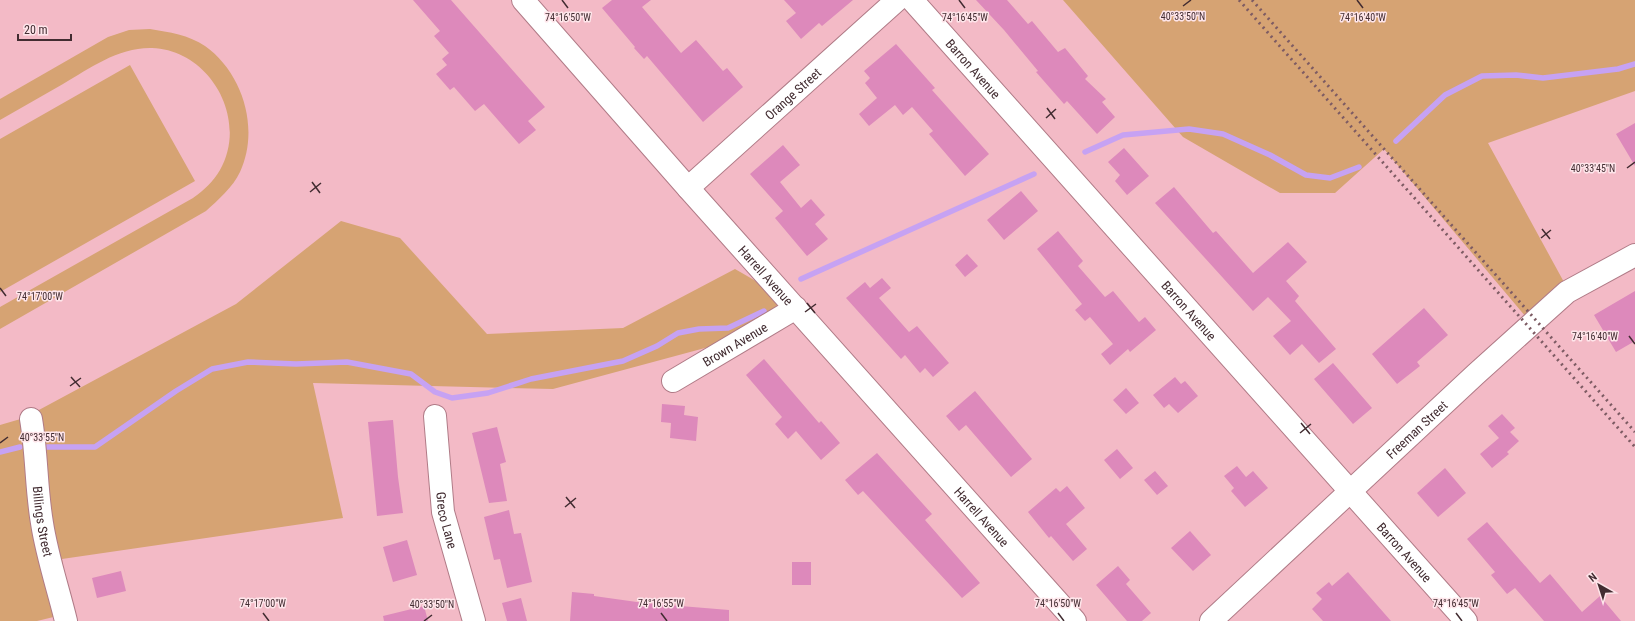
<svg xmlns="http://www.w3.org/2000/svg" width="1635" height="621" font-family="'Roboto Condensed',sans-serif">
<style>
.green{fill:#d6a373}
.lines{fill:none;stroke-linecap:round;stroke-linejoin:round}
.stream{stroke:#c6a2f3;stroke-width:5.5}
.building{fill:#dd89bb}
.minor-casing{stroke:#b07b87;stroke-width:24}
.minor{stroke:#fff;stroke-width:22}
.rail{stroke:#7d5b63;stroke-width:3;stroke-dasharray:2 4;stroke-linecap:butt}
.ticks{fill:none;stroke:#422c31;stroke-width:1.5}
.labels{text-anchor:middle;stroke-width:3;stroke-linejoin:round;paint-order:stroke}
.street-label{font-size:13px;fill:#422c31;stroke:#fee5ea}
.ticks-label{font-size:10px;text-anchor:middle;fill:#422c31;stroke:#fee5ea;stroke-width:3;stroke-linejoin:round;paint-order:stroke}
</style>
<rect width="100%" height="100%" fill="#f3bac6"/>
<path class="green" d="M1063,0H1635V91L1488,143L1571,295L1532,324L1384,149L1335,193H1280L1183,137Z
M150,29C169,32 189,35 205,46C243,73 260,129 240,172C233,187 218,200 206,211L0,329V307L193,198C204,190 213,182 220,170C249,119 210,50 152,48C119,47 90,68 63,84C42,96 21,108 0,120V99L108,37L129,30Z
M130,65L195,181L0,292V139Z
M341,221L400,238L487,334L623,328L735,269L785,298L742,338L553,389L313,383L343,518L62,559L70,613L37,621H0V425L24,418L236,304Z"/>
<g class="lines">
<path class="stream" d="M1396,141L1445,95L1482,76L1516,75L1543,78L1618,69L1635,64
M1085,152L1123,135L1189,129L1223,134L1270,155L1306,175L1330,178L1359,167
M801,279L1034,174
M47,447H95L176,391L212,369L248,362L296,364L347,362L411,374L435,392L452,398L488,393L531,379L623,361L657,346L678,333L699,329L728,328L764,311
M0,452L20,447"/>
</g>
<path class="building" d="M413,0H451L545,107L528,121L536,130L519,144L484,104L475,111L454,87L450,90L436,74L447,65L442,59L449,53L434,36L440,31Z
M612,0H651L642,7L681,53L696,40L723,71L727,68L743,87L703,122L647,56L644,59L634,48L635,47L602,8Z
M784,0H853L822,26L819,23L801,39L786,21L796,13Z
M976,0H1007L1028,24L1032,21L1058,52L1065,48L1088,76L1085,79L1106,99L1102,102L1115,117L1097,134L1067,101L1064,104L1036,72L1038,71L1004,30Z
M896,44L935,88L932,90L989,154L965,176L929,134L933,131L912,107L903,115L895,105L869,126L859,114L877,98L865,83L870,78L864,71Z
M1635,123V166L1616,134Z
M783,145L800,165L780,182L801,208L811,199L825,215L815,224L828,239L807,256L775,218L783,211L750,174Z
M1124,148L1149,176L1127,195L1115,181L1120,175L1108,162Z
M1174,187L1213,233L1216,231L1253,273L1288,242L1307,262L1286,281L1299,296L1295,301L1336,349L1319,363L1302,344L1290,355L1273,336L1291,321L1268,297L1253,311L1155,203Z
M1021,191L1038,211L1004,240L987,220Z
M1058,231L1083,261L1078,266L1105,297L1113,291L1139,322L1145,317L1156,330L1130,352L1128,349L1110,365L1101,354L1113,344L1090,317L1085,321L1075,310L1082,304L1037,249Z
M967,254L978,266L965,277L955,265Z
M882,278L891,288L879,298L909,332L917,326L949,363L933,377L925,368L920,373L905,355L901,359L846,298L865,282L870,288Z
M1635,291V341L1616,352L1594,315Z
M1424,308L1448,335L1417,362L1420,366L1397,384L1372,354Z
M764,359L819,423L821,421L840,443L821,460L796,431L788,439L775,424L782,417L746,375Z
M1333,363L1372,408L1353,424L1314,379Z
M1175,377L1181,384L1185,381L1198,396L1178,413L1169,404L1164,408L1153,395Z
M1126,388L1139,403L1126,414L1113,400Z
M975,391L1032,459L1011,477L966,425L959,431L946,416Z
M662,404L685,406L684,415L698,417L696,441L670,438L671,423L661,422Z
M1502,414L1515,428L1510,432L1519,441L1507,452L1509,454L1492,468L1480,454L1499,438L1488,426Z
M393,420L398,477L403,513L377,516L368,422Z
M497,427L506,462L500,464L507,501L489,503L472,433Z
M1117,449L1133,468L1120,479L1104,460Z
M877,453L932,514L925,520L980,583L962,598L863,491L858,495L845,480Z
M1237,466L1246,477L1253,471L1268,488L1245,507L1231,491L1234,488L1224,476Z
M1445,468L1466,493L1438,517L1417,493Z
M1155,471L1168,486L1157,495L1144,480Z
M1067,486L1085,508L1066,524L1087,549L1073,561L1051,536L1049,538L1028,512L1056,488L1060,492Z
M509,510L514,534L521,533L532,582L507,588L500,559L494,560L484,517Z
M1487,522L1540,583L1550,574L1582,612L1600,596L1621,621H1544L1515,588L1507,594L1491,575L1495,572L1467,539Z
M1190,531L1211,555L1193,571L1171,548Z
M407,540L417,575L393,582L383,547Z
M792,562H811V585H792Z
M1118,566L1130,580L1126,584L1151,613L1142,621H1127L1096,585Z
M121,571L126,591L97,598L92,578Z
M1348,572L1391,621H1323L1312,609L1322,599L1316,593L1329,582L1332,586Z
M572,592L594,594V596L644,603L729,610V621H570Z
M521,598L527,621H507L502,603Z
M424,606L428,621H384L383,616Z"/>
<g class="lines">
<g class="minor-casing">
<g id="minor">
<path id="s1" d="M523,0L688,188L1075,621"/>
<path id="s2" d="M912,0L1466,621"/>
<path id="s3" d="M688,188L897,0"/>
<path id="s4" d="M673,381L796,308"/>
<path id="s5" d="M435,416L443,512L474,621"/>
<path id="s6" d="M31,419C37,454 36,488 42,523C47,556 58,588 66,621"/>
<path id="s7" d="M1211,621L1476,374L1567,292L1635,255"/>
</g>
</g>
<use href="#minor" class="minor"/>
<path class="rail" d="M1239,0L1635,447
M1252,0L1635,432"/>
</g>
<path class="ticks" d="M562,0L568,8M959,0L965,8M1357,0L1363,8M1183,6L1191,0M1047,108L1055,119M1046,118L1056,109M1627,168L1635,162M312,182L320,193M310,192L321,183M1542,229L1550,239M1541,238L1551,230M0,288L6,296M807,303L815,313M805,312L816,304M1629,336L1635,344M71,377L80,387M70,386L81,378M1301,423L1310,434M1300,433L1311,424M0,443L8,437M566,497L575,508M565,507L576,498M263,613L269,621M661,613L667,621M1058,613L1064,621M1456,613L1462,621M424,621L432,615"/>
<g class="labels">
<g class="street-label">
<text dy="5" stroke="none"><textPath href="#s2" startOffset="92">Barron Avenue</textPath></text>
<text dy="5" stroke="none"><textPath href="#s3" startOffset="141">Orange Street</textPath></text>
<text dy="5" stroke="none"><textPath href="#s1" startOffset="367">Harrell Avenue</textPath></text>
<text dy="5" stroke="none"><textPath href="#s2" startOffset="416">Barron Avenue</textPath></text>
<text dy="5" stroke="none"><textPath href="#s4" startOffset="72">Brown Avenue</textPath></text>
<text dy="5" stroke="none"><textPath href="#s7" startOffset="281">Freeman Street</textPath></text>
<text dy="5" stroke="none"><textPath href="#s1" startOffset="691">Harrell Avenue</textPath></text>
<text dy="5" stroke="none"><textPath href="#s5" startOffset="105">Greco Lane</textPath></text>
<text dy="5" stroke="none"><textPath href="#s6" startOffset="103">Billings Street</textPath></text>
<text dy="5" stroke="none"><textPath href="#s2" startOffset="740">Barron Avenue</textPath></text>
</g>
</g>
<g class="ticks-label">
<text x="1183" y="20">40°33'50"N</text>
<text x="568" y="21">74°16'50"W</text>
<text x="965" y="21">74°16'45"W</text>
<text x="1363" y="21">74°16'40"W</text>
<text x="1593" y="172">40°33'45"N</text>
<text x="40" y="300">74°17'00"W</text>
<text x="1595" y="340">74°16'40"W</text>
<text x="42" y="441">40°33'55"N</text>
<text x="263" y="607">74°17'00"W</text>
<text x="661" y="607">74°16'55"W</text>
<text x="1058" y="607">74°16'50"W</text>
<text x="1456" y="607">74°16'45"W</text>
<text x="432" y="608">40°33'50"N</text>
</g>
<g transform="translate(1599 585) rotate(321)" stroke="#fee5ea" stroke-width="3" paint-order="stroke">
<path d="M0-3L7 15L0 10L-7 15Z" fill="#422c31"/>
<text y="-6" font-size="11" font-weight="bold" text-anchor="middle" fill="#422c31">N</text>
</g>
<path d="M18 34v6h53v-6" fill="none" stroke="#422c31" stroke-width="2"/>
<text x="24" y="34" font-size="12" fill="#422c31" stroke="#fee5ea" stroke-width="3" paint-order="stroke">20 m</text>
</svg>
